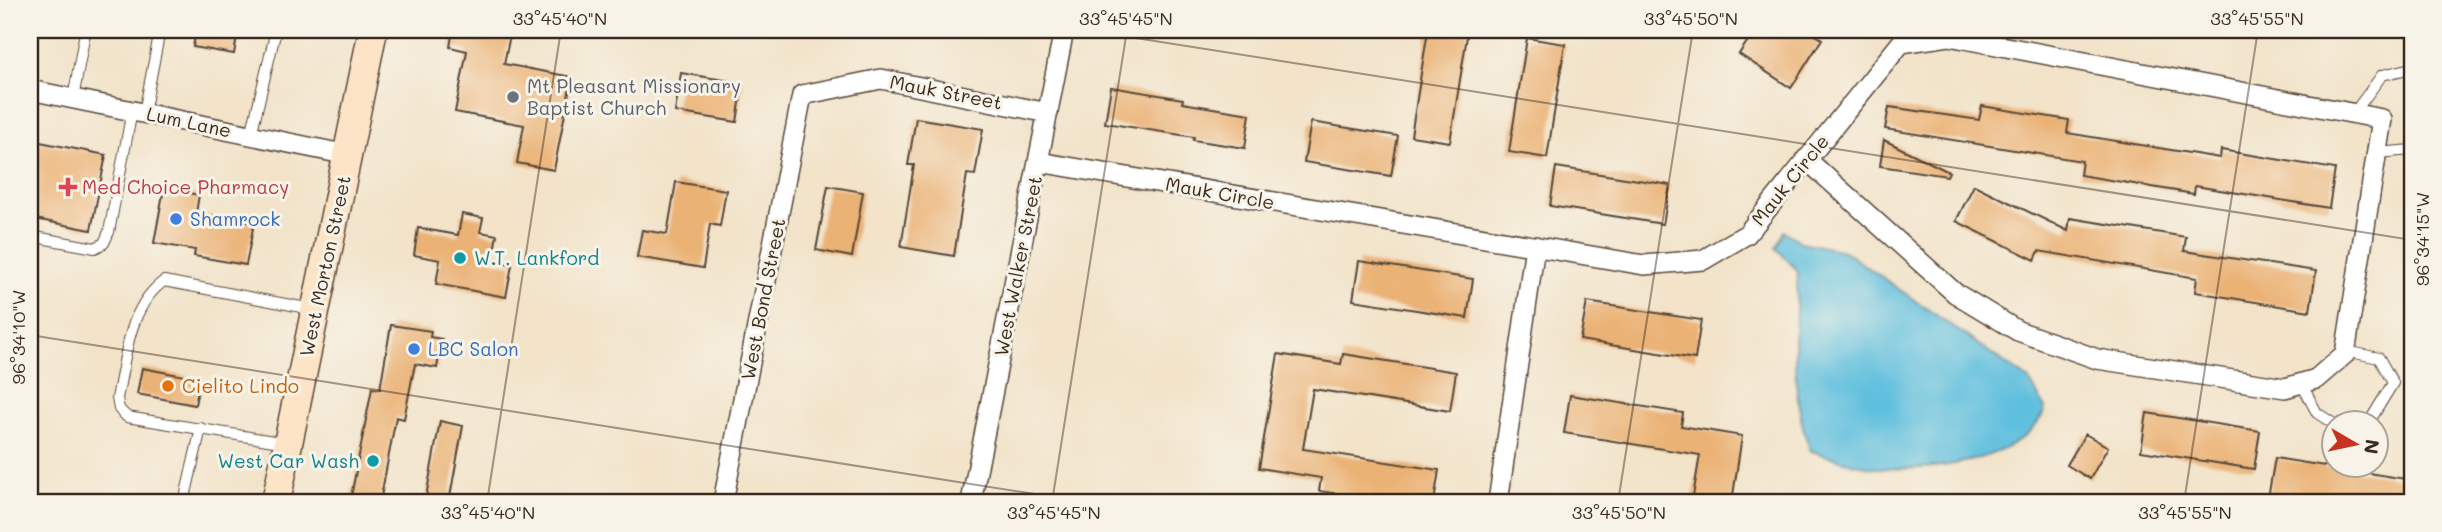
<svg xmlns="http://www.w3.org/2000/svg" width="2442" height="532" font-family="Mali,sans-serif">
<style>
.water{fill:#5fbfde;stroke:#4d747e;stroke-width:2}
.building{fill:#ebb276}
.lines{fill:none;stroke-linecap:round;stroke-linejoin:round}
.lane-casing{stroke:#564638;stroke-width:12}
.street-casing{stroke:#564638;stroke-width:22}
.secondary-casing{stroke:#564638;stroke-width:31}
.lane{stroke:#fff;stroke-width:10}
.street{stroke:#fff;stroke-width:19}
.secondary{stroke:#fee4c6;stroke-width:28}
.ticks{fill:none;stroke:#3b2a1e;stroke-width:2;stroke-opacity:0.45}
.worship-dot{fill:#6b7280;stroke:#f7f3e8;stroke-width:2.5}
.health-dot{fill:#e0444e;stroke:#f7f3e8;stroke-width:2.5}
.shop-dot{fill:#3f7fe0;stroke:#f7f3e8;stroke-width:2.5}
.culture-dot{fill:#0f9aa8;stroke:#f7f3e8;stroke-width:2.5}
.food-dot{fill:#e8710a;stroke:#f7f3e8;stroke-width:2.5}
.labels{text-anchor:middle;stroke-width:6;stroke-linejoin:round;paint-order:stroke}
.worship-label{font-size:19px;fill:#5b616d;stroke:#f7f3e8;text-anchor:start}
.street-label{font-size:19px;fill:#3b2a1e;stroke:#f7f3e8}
.health-label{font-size:19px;fill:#be3a42;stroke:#f7f3e8;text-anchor:start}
.shop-label{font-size:19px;fill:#366cbe;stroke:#f7f3e8;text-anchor:start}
.culture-label{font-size:19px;fill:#0d838f;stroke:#f7f3e8;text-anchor:start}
.food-label{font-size:19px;fill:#c56008;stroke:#f7f3e8;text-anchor:start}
.neatline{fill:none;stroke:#3b2a1e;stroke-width:2.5}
.ticks-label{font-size:18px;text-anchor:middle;fill:#3b2a1e}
</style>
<rect width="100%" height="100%" fill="#f7f3e8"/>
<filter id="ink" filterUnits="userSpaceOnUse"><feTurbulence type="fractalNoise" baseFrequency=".0143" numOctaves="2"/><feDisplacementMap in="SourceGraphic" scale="14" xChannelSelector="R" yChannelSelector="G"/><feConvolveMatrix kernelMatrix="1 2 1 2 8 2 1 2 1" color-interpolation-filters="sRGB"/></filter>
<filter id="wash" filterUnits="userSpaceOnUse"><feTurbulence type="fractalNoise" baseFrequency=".00686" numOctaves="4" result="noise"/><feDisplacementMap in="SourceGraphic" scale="28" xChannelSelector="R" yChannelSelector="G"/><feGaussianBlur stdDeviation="1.57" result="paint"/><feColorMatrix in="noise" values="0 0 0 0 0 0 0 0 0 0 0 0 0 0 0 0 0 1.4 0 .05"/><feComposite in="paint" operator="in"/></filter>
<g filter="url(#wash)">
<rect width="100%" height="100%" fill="#f2e3c9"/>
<path class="water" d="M1784,231L1801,242L1844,251L2029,380L2045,408C2028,462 1926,472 1878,468C1856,466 1832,457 1811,451C1789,399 1795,327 1798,271L1776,248Z"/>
<g id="blocks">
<path class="building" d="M196,30H238L234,54L193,47Z
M453,30H511L504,64L572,77L554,170L517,163L524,125L455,112L467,51L450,47Z
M1428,30H1468L1450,142L1411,136Z
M1755,30H1808L1822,39L1791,88L1739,54Z
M1527,38L1565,44L1547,158L1509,152Z
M681,73L743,83L737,122L675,112Z
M1111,87L1183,99L1182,103L1250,114L1245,148L1193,140L1194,137L1105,123Z
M1982,106L2069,120L2067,133L2220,158L2221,150L2335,169L2329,208L2195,186L2194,194L2080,175L2082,161L1885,129L1889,107L1979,120Z
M916,118L983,129L975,175L967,174L954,256L901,247L914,165H908Z
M1311,122L1398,136L1391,176L1304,162Z
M30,140L106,155L91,230L30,218Z
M1884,140L1949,172L1947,176L1880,166Z
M1556,167L1670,185L1663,224L1550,206Z
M676,182L726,190L720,226L710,224L703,268L637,257L642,230L667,234Z
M1974,185L2068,231L2070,218L2186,237L2184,251L2316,271L2310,311L2195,292L2197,278L2039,251L2035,260L1956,221Z
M828,186L863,192L852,257L816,250Z
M164,188L199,195L196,213L254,223L246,265L194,256L195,250L154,243Z
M462,214L483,218L480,232L497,235L492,261L512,265L506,297L436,284L440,260L414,255L418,228L458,235Z
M1359,261L1473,279L1467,318L1353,300Z
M1587,302L1701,320L1695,359L1580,340Z
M391,325L431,331L430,337L442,339L437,368L415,364L404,419L396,417L380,502H350L372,388L380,389Z
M1278,354L1341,364L1343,354L1456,372L1450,411L1313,389L1303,449L1439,470L1434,502H1389L1319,491L1321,478L1259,468Z
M142,368L200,379L195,405L137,394Z
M1570,395L1683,413L1681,426L1742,436L1732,502H1692L1700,455L1564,433Z
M2147,413L2260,431L2254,469L2141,451Z
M440,421L463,426L449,502H425Z
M2085,434L2108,447L2090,479L2067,465Z
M2275,458L2412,480V502H2297L2268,498Z"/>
</g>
</g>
<g filter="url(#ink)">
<use href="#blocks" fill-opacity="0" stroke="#564638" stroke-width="2"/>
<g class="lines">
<g class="lane-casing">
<path id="lane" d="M73,99L85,32L83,30
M144,113L160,30
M2354,113L2382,75L2412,68
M251,135L276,30
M2377,153L2412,150
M30,236L95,248L104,243L109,232L132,111
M2301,383L2317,413L2334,424
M2335,424L2371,419L2393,383L2379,358L2346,351
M286,443L127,417L119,409L117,398C126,358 128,307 164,281L312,309
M184,502L201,428"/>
</g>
<g class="street-casing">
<path id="street" d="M30,90L348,155
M1039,162L1644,265L1703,260L1747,234L1901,43L1949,36L2382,119L2345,354L2316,379L2285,388L2097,359L2018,331L1955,293L1806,159
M723,502L802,95L881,79L1048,113
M971,502L1064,30
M1498,502L1535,246"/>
</g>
<g class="secondary-casing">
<path id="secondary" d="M276,502L373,30"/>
</g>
<use href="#lane" class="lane"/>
<use href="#street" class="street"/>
<use href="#secondary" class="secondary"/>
</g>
</g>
<path class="ticks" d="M1085,30L2412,240M30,335L1085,502M487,502L561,30M1052,502L1127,30M1618,502L1693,30M2184,502L2258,30"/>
<circle class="worship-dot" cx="513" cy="97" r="7"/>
<path class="health-dot" d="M64.5 176.5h7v7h7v7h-7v7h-7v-7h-7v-7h7z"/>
<g class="shop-dot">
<circle cx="176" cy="219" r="7"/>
<circle cx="414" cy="349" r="7"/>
</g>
<g class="culture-dot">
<circle cx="460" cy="258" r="7"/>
<circle cx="373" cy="461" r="7"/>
</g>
<circle class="food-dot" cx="168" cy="386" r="7"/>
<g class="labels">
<g class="worship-label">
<text x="527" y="93">Mt Pleasant Missionary<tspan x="527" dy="22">Baptist Church</tspan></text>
</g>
<g class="street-label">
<text transform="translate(946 92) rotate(11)" y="7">Mauk Street</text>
<text transform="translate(189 122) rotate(12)" y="7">Lum Lane</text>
<text transform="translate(1790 180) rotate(-51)" y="7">Mauk Circle</text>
<text transform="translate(1220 193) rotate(10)" y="7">Mauk Circle</text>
<text transform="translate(325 266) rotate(-78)" y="7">West Morton Street</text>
<text transform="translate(1018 266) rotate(-79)" y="7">West Walker Street</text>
<text transform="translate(763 299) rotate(-79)" y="7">West Bond Street</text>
</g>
<g class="health-label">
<text x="82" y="194">Med Choice Pharmacy</text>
</g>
<g class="shop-label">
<text x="190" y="226">Shamrock</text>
<text x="428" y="356">LBC Salon</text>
</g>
<g class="culture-label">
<text x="474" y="265">W.T. Lankford</text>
<text x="359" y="468" text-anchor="end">West Car Wash</text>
</g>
<g class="food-label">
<text x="182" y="393">Cielito Lindo</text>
</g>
</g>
<rect width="2442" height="532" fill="none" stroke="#f7f3e8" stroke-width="77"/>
<g transform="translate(2355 444) rotate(99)"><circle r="33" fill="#f7f3e8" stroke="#aca397" stroke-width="2"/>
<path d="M0-5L12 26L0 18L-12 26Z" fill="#c8321e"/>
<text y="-10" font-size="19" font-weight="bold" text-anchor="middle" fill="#3b2a1e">N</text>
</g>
<rect x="38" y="38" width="2366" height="456" class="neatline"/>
<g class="ticks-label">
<text x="560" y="25">33°45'40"N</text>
<text x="1126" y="25">33°45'45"N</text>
<text x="1691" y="25">33°45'50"N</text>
<text x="2257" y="25">33°45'55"N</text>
<text transform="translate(2423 239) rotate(-90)" y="6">96°34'15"W</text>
<text transform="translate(19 337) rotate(-90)" y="6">96°34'10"W</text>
<text x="488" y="519">33°45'40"N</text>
<text x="1054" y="519">33°45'45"N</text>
<text x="1619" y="519">33°45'50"N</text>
<text x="2185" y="519">33°45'55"N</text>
</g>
</svg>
